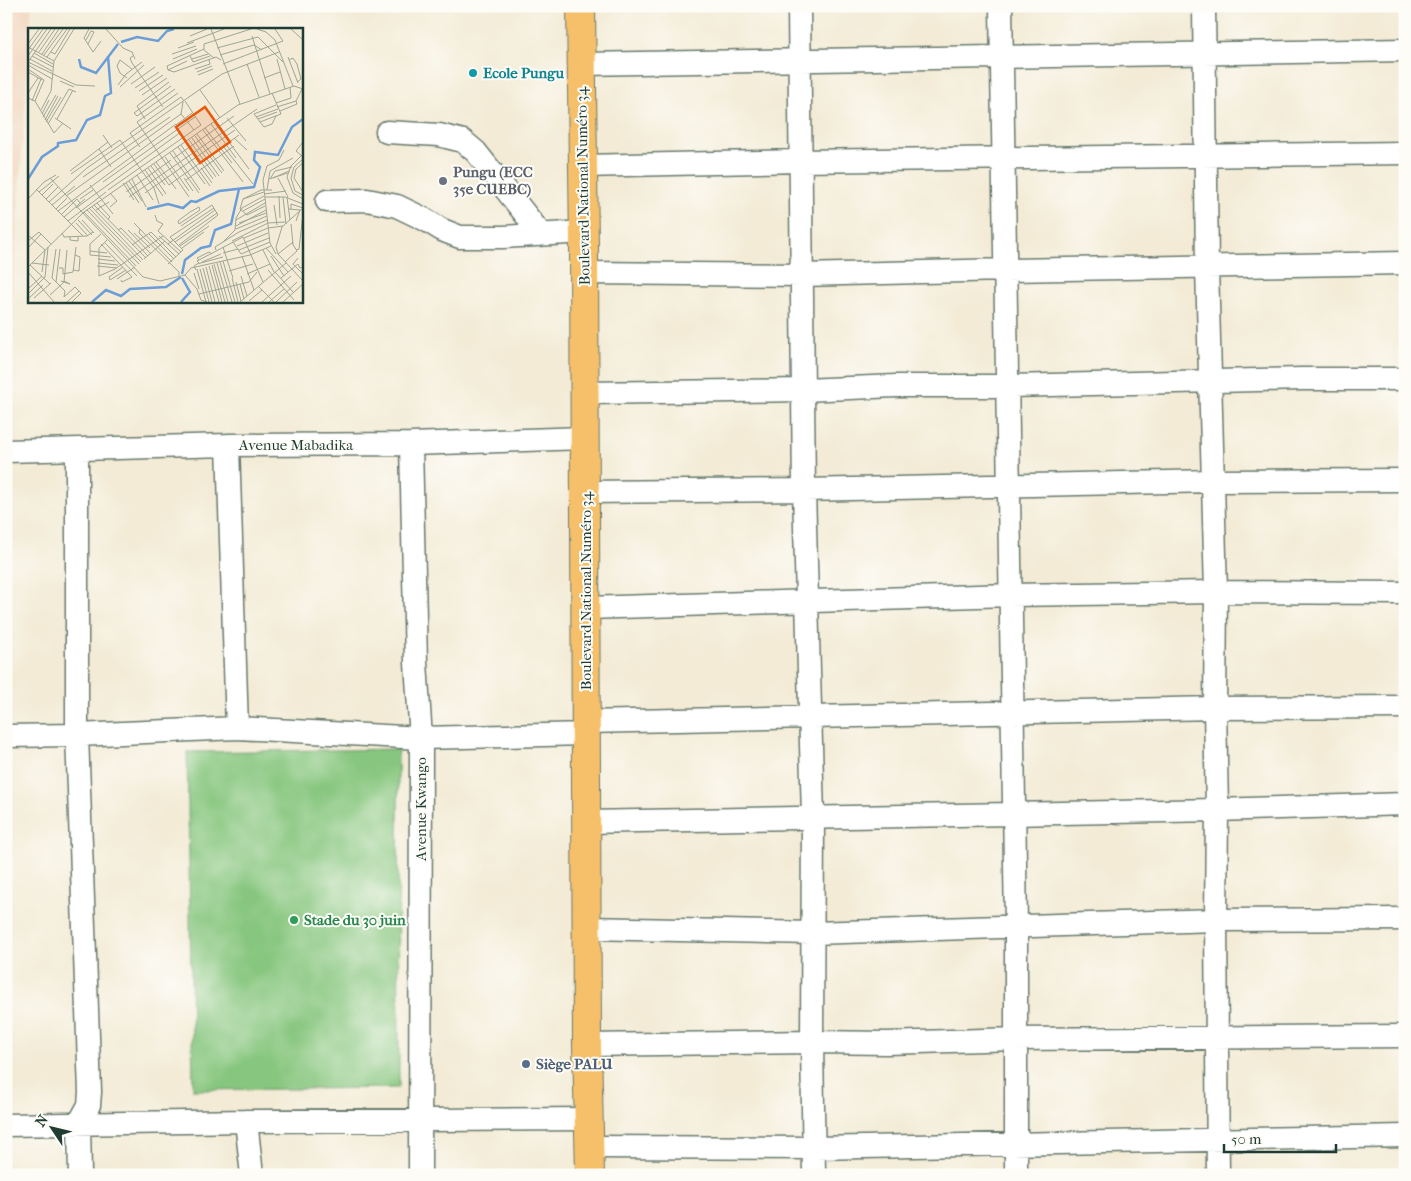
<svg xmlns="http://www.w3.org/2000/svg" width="1411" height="1181" font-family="'IM FELL French Canon',serif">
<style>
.built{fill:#f1d5bc}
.green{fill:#86c67e;stroke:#528259}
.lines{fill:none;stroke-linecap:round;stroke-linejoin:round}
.minor-casing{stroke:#697a6d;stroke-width:25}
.major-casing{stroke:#697a6d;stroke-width:30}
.minor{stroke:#fff;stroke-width:22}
.major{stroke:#f6c06b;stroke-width:28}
.culture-dot{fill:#0f9aa8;stroke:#fdfcf7;stroke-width:2}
.worship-dot{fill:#6b7280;stroke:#fdfcf7;stroke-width:2}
.leisure-dot{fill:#2e9e5b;stroke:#fdfcf7;stroke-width:2}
.service-dot{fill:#5c6f8a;stroke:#fdfcf7;stroke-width:2}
.labels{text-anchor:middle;stroke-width:4;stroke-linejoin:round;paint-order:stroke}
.culture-label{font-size:15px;font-weight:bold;fill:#0d838f;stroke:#fdfcf7;text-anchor:start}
.worship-label{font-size:15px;font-weight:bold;fill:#5b616d;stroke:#fdfcf7;text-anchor:start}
.street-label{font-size:15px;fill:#1f3d34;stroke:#fdfcf7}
.leisure-label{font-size:15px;font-weight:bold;fill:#27864d;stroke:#fdfcf7;text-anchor:start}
.service-label{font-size:15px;font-weight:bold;fill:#4e5e75;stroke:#fdfcf7;text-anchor:start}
.inset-river{fill:none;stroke:#6b9dd6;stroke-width:2.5}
.inset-road{fill:none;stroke:#9ea595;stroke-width:1}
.view{fill:#e8590c;fill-opacity:0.15;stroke:#e8590c;stroke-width:2.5}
.inset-edge{fill:none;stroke:#1f3d34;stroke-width:2.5}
</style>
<rect width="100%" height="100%" fill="#fdfcf7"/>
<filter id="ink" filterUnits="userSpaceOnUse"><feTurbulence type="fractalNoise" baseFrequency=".02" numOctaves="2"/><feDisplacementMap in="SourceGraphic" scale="10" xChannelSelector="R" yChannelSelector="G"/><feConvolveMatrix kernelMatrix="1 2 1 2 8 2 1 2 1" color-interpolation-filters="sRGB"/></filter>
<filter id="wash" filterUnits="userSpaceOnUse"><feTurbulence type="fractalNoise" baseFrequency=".0096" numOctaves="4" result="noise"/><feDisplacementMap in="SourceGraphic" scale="20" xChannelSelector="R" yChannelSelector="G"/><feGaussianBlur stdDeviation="1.12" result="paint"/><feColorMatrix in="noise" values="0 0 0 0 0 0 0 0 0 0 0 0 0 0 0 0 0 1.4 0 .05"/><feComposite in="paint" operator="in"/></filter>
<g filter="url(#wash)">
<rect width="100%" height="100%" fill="#f3ebd6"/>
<path class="built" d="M6,6H32L30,29H29V51L6,382Z"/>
<path class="green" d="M398,749L399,1088L193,1090L187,752Z"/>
</g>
<g filter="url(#ink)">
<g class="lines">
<g class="minor-casing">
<path id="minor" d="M799,6L804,490L813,817L812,1042L814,1175
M1001,6L1016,925V1175
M1204,6L1207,267L1216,592L1215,708L1217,810L1216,920L1218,1175
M581,64L1405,50
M387,132L439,135L463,141L476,152L541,234
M583,166L800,161L1405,153
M327,201L367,200L397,206L426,220L442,230L460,237H503L584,232
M584,273L802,275L1005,270L1405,263
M585,393L803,390L896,386H1007L1301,379H1405
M411,444L416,663L421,738L420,1175
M228,445L237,728
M77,450V735L90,1092L89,1105L79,1123L80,1175
M6,451L228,445L411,444L585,438
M585,492L804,490L1213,481L1405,480
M586,608L1010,595L1216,592L1405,593
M586,722L1215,708L1405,707
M6,736L77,735L237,728L421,738L586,734
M586,822L1217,810L1405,804
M587,928L812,933L1216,920L1405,919
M587,1045L812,1042L887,1043L1015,1039L1405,1036
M246,1121L252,1175
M6,1125L246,1121L590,1119
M590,1147L815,1148L1405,1136"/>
</g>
<g class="major-casing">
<path id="major" d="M581,6L584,247L587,1045L590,1175"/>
</g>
<use href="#minor" class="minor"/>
<use href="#major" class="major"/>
</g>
</g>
<circle class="culture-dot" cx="473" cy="73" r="5"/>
<circle class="worship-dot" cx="443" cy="181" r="5"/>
<circle class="leisure-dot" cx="294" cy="920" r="5"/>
<circle class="service-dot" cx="526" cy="1064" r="5"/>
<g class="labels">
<g class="culture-label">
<text x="483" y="78">Ecole Pungu</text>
</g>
<g class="worship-label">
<text x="453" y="177">Pungu (ECC<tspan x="453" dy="17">35e CUEBC)</tspan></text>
</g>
<g class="street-label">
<text transform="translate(583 186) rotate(-91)" y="5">Boulevard National Numéro 34</text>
<text x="296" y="450">Avenue Mabadika</text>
<text transform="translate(586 591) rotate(-90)" y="5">Boulevard National Numéro 34</text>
<text transform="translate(421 809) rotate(-90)" y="5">Avenue Kwango</text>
</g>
<g class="leisure-label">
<text x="304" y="925">Stade du 30 juin</text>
</g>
<g class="service-label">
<text x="536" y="1069">Siège PALU</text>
</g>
</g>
<g transform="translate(28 28)">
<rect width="275" height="275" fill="#f3ebd6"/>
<path class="inset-river" d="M93,14L109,9L130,13L139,3L146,1M51,31L53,39L68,45L90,16M0,151L14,129L30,118V115L48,112L59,92L72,87L77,68L83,65L80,28M119,181L140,176L155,180L163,173L168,174L191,163L226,159L232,139L226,132L227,124L250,127L264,99L275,91M154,246L157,232L173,220L182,218L187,202L203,196L211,161M64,274L78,262L93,268L102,261L138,259L153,249M153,274L162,264L154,250"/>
<path class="inset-road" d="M61,1L56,10L65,24L73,13M78,1L95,20L104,24L107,31M183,1L212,76M229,1L238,4L247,12L265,58M263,1L275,12M162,8L179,1M224,8L242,66M58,12L63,3L66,4L60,16M159,15L196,1M0,16L11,1M0,19L26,33M150,20L166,14M189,20L230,9L255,34M0,22L15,1M11,24L27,1M23,24L27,26L42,1M6,25L25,36M14,26L31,1M144,26L168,18M16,27L35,1M192,27L226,17L234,22M0,28L19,1M4,28L25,39M105,28L102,30L104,35L135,79M162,28L165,34L182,28M19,29L39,1M260,29L270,55M186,30L176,22V16L223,1M2,31L24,43M145,31L169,21M164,31L180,26M249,31L257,61M261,32L265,30L269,36L273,51L269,54M0,34L48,57L67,58M0,34L23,1M195,36L255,13L247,1M219,36L231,69M0,37L24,51M0,41L16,52M167,41L182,36L181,32M140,42L146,44L188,29L193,32M140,42L139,38L176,21M140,42L159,33M0,44L14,52M169,44L184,38M170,47L185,41M99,50L92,45L89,38L92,32L104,41M236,50L252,44M32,53L46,59M103,56L127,39M90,57L98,46L114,34M143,58L106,85L109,88L147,61M92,59L116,37M107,60L131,44M172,62L192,90M111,63L135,47M0,65L10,50M150,65L109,94L161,169M114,67L139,50M0,70L7,73L26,105L35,95M4,73L13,51M7,73L16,52M157,73L173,97M155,74L153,86L166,102M248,75L263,70L262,59M249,79L268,73L274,61M13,82L23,63L26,33L46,1M252,83L269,76L268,73M14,86L21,72M248,88L244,96L236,99L226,86L248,77M15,89L28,67M228,89L250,81M27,90L43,101M199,90L218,113M29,91L45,62M117,91L109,78L141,54M230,91L249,84M17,92L30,68M18,94L33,69M186,94L221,141M232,94L253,86L244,65M20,96L41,61L48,64M183,96L208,130M148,97L164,85M177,100L204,135M175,102L215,154M169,106L196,143M75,107L84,120M167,108L194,145M164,110L191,148M206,110L219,122M161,112L188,149M159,114L185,151M153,117L182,158M195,118L225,156M112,119L102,105L153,69L156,73M150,119L177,156M71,121L83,139M145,123L172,162M142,125L171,165M275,126L263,138L259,149L265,165L275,171M274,128L268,123L275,114M137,129L161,163M146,130L206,88M275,131L266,139L263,150L267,163L275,167M128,134L148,161M275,135L268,141L266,150L275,164M126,136L141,157L211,107M123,138L137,157M120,140L138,166M173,140L184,155M117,142L135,168M42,143L80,114M43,146L92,112L126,160L131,176M109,147L125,172M55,149L142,89M22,150L115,249L132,253L157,247L169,261L173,272L179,274M156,150L165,163M245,150L261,143M250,150L260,169M104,151L118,179M241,151L260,145M242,151L247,143L264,139M158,152L206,118M101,153L114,173M75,154L167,89M95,155L106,172M98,155L111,175M62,157L85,186M8,161L43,196M80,162L173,97M239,162L242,143L265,130M11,164L31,148M98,164L143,132M117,165L207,102M236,166L258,163M14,167L25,156M38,168L153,86M251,168L252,190M101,169L229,81M237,169H257L275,176M255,169L258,196M259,169L262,192M0,171L16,154L28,147M18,171L30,159M52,171L65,162M215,171L236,164M21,174L59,140L194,46L251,24M69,175L82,189L80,191M24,177L47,158M66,177L118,230M246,177L249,197M64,179L115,232M82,179L89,173L82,165M48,180L153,104M61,180L113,234M275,180L254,199L248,219L250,226L275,253M28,181L39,170M261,181L272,182L268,193M263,181V176L275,180M59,182L111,236M68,182L81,174M30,183L148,96M215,183L237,171M56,184L108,238M33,187L49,171L52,175M127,187L129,193L135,196L130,203L153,224M219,187L212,181L215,171L233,162H244M219,187L237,178M36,189L57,171M50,192L64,207M54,192L66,205M208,192L237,175M40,193L78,164M48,195L60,208M106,195L144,234M211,195L238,185M43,196L55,208M151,196L150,193L162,184L171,179L172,182M151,196L172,182M263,196L265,216M208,198L238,182M112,201L111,205L151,244V248M208,201L239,188M90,202L93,200L120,228M100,202L123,226M34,205L36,209L59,208L65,204M106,205L122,220M73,206L62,216V227L83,229M121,206L146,231M0,207L17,222M42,208V212L50,213V208M131,208L151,226M215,209L235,254M216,210L240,200L255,198M79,212L71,220V248L87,241L135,208M0,213L11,204L23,216M204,213L240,195L257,194M76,214L109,248M147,214L189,185M205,214L213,226L242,214M194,215L207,202L208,190L214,180L236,168M73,216L104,249L94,254L93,252M140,216L187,182M104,217L123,204L148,229M151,217L190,187L184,177L153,198M152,218L181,198M209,218L240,205M195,219L205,250M0,220L13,206M154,220L176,204M238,220L260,244M28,221L24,250L37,263L36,269M188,222L187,219L211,204L239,192M211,222L241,210M235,222L246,244M268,222L271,221L275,186M62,223L79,225M195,225L210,221M248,226L242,215L235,152L239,138L251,132L256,122M250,226L265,214M214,228L226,262M243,228L256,248M270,230L265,236L275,246M70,231L87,233M116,231L137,213M171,232L169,230L181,224L184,226M195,233L207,274M174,234L193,226M192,234L204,274M257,234L269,223L264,215M4,235L21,237M70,235L90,237M171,235L169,233L215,209M189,235L200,274M140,236L155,222L142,209L186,180M186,236L197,274M2,237L22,256M184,237L194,274M69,238L89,240M181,238L191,274M0,239L56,184L210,77L266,58L275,61M95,239L81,249L82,252L98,242M178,239L187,274M31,240H35V246L45,244L48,219M175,240L184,274M169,241L178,274M172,241L181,274M45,242L51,243L52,229L47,227M168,242L166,238L169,236L195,229M240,242L266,272M201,243L225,236M0,244L26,274M14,244L17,222M247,244L265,264M166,245L171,261M219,246L242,236M157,247L163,240L222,227L243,218M213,248L219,268M204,250L210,274M253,250L270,236L272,240L275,239M89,251L107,239M33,253L42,256L36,253M28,254L32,221M208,254L213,273M212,256L216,271M230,258L246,274M0,261L14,248M0,266L17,249L20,219M171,266L221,254L229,244M22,267L36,254L39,222M36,269L47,259L53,265L44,274M6,270L23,255M0,271L15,257M221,273L234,262M39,274L51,263M212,274L258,235M234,274L263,248M241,274L256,261M248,274L269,254M255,274L275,256"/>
<path class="view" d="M177,79L202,114L172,135L148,99Z"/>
<rect width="275" height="275" class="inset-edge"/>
</g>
<rect width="1411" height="1181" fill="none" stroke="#fdfcf7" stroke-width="25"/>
<g transform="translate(52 1128) rotate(305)" stroke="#fdfcf7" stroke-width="4" paint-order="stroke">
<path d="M0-4L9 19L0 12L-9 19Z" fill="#1f3d34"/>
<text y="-8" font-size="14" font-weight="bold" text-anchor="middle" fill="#1f3d34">N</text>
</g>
<path d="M1224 1144v8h112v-8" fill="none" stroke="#1f3d34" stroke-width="2.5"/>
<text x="1231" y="1144" font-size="15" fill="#1f3d34" stroke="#fdfcf7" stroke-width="4" paint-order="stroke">50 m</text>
</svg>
